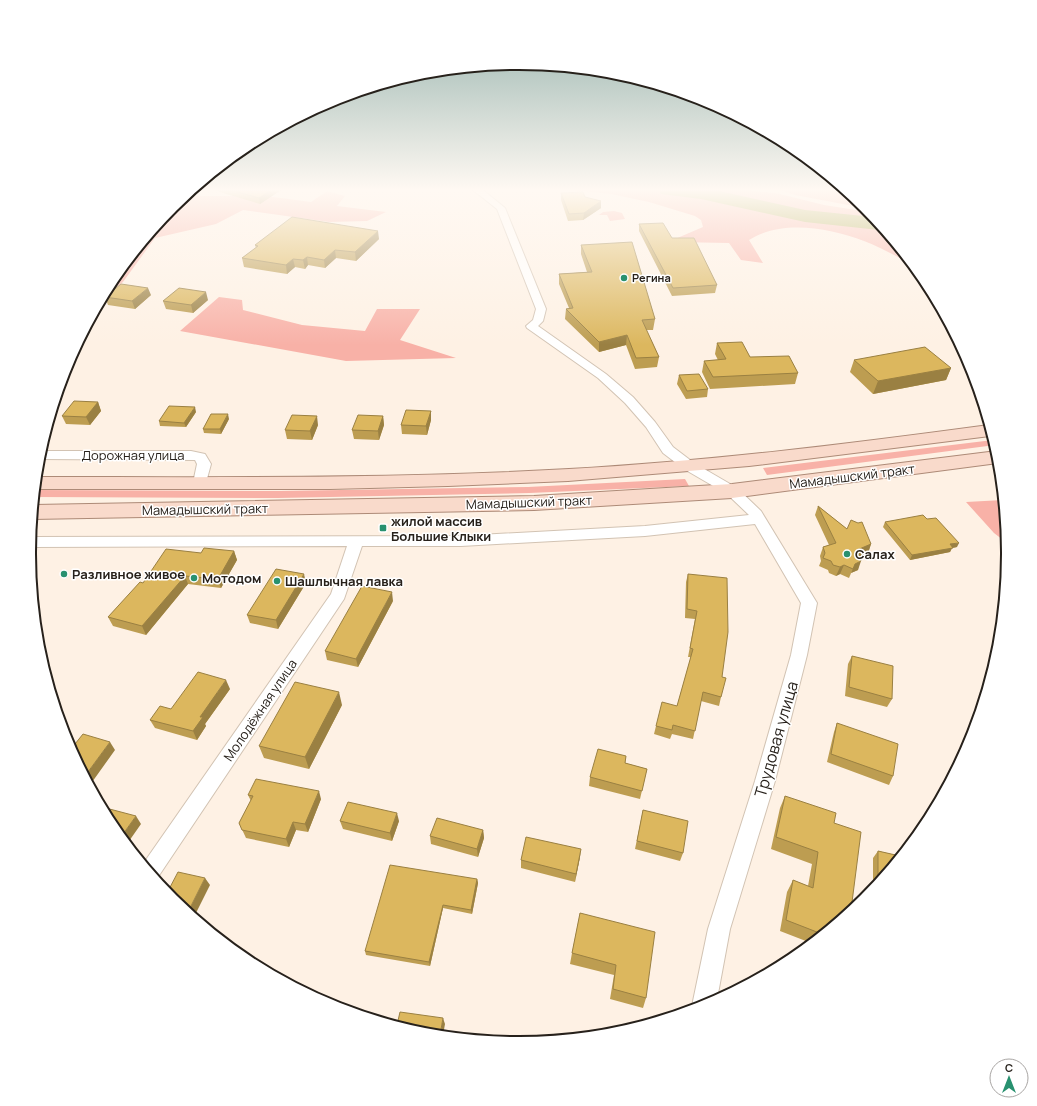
<svg xmlns="http://www.w3.org/2000/svg" width="1037" height="1106" font-family="Manrope,sans-serif">
<style>
.green{fill:#f8b1a7}
.lines{fill:none;stroke-linecap:round;stroke-linejoin:round}
.river{fill:#a9a648;fill-rule:evenodd}
.street-casing{stroke:#d2c3b3;stroke-width:2}
.primary-casing{stroke:#ad8a77;stroke-width:2}
.street{fill:#fff;fill-rule:evenodd}
.primary{fill:#f9dacb;fill-rule:evenodd}
.wall{fill:#bd9d51}
.shaded-wall{fill:#9a8042}
.building{fill:#dcb75e;stroke:#9a8042}
.poi-dot{fill:#28916f;stroke:#fff;stroke-width:1.5}
.labels{text-anchor:middle;stroke-width:3;stroke-linejoin:round;paint-order:stroke}
.far-poi-label{font-size:11px;font-weight:bold;fill:#27211b;stroke:#fff;text-anchor:start}
.street-label{font-size:13px;fill:#27211b;stroke:#fff}
.poi-label{font-size:13px;font-weight:bold;fill:#27211b;stroke:#fff;text-anchor:start}
.near-street-label{font-size:16px;fill:#27211b;stroke:#fff}
.rim{fill:none;stroke:#27211b;stroke-width:2}
</style>
<rect width="100%" height="100%" fill="#fef1e4"/>
<path class="green" d="M574,190H743L776,193L824,205L869,212L911,264C896,256 880,247 864,241C830,228 781,219 749,240L763,263L741,260L729,243L677,242L675,239L703,227L701,220L695,216L649,202L611,194Z
M780,190H844L864,206V208L795,195Z
M327,191L345,196L337,206L386,212L367,221L329,222L243,210L216,224L155,238L123,282L103,298L112,281L173,207L186,196H266L311,202Z
M614,211L622,213L625,219L610,221L607,215H599L603,212Z
M219,297L242,300L243,310L302,325L365,331L377,309H420L400,340L456,358L346,361L180,331Z
M993,440L995,445L767,475L763,468Z
M685,479L689,486L529,493L278,498L35,497V490L280,491L528,487Z
M1003,500L1007,543L994,533L966,502Z"/>
<g class="lines">
<path class="river" d="M659,190H715L805,210L873,217L883,229L879,230L805,222L701,199L661,194Z"/>
<g class="street-casing">
<path id="street" d="M473,190H483L505,208L546,309L543,321L538,326L606,374L633,397L655,422L673,447L694,463L737,488L761,511L817,603L807,655L775,781L730,929L717,999L706,1005L694,1009L692,1006L708,929L755,781L791,655L801,603L755,524L645,536L461,546H362L344,599L156,880L143,864L331,594L347,546L30,547L31,537L461,536L645,526L749,515L727,494L684,469L663,453L646,427L625,403L598,378L527,328L526,326L533,320L536,309L497,209Z
M40,451H191L205,454L211,464L205,486L200,487L195,486L193,483L197,464L195,460L39,459Z"/>
</g>
<g class="primary-casing">
<path id="primary" d="M989,425L992,435L990,436L749,466L568,481L448,486L330,489H35L37,477C214,477 392,479 569,469C709,461 849,444 989,425Z
M997,451L999,458L998,463L732,498L534,510L32,519L34,505L534,496L732,484Z"/>
</g>
<use href="#street" class="street"/>
<use href="#primary" class="primary"/>
</g>
<path class="wall" d="M216,190H281L260,204L223,193Z
M561,193L585,197L601,208L583,220L568,221L561,200Z
M639,224L672,238L717,285L715,293L672,296L639,231Z
M379,239L356,261L336,258L325,268L308,265L305,269L295,267L287,274L244,267L242,258L256,248L255,245Z
M581,245L655,319L653,330H646L659,357L657,367L635,369L626,345L599,352L565,319L566,309L569,308L559,284V274L587,272L581,254Z
M151,295L135,309L108,305L105,297Z
M208,300L193,313L166,309L163,301Z
M717,343L750,357L798,373L795,384L710,389L702,372L704,361L718,360L715,354Z
M854,360L951,368L946,380L873,394L850,372Z
M679,375L708,389L707,397L686,399L677,384Z
M98,402L101,411L90,425L66,424L62,416Z
M431,411V420L427,435L402,434L401,425Z
M196,412L186,427L160,426L159,421Z
M383,416L384,425L379,440L354,439L352,430Z
M229,419L221,434L204,433L203,429Z
M318,425L312,440L287,439L285,430Z
M818,506L847,529L871,544L868,553L859,557L858,570L851,573L849,578L840,574L836,576L829,573L828,570L819,566L821,561L820,556L823,547L829,545L815,515Z
M927,519L957,547L952,548L950,552L910,560L883,527L885,522Z
M234,551L237,560L221,588L188,584L146,635L113,626L108,617L143,583L201,553Z
M688,574L722,677L721,697L719,706L701,701L693,739L672,734L670,739L654,734L656,726L677,706L691,657H688L695,619L685,618L686,582Z
M306,583L278,629L250,623L247,615Z
M393,601L358,667L327,660L325,651Z
M852,656L892,699L887,707L845,696L848,664Z
M230,689L205,724L206,726L197,740L155,728L150,720L171,709Z
M342,705L309,769L264,758L259,746Z
M837,723L893,776L889,785L827,762L834,732Z
M961,753L963,754L953,773L955,762Z
M626,756L625,763L647,769L640,799L589,786L590,777Z
M248,795L321,799L308,832L296,830L289,847L246,838L239,823L251,801Z
M785,796L834,823L851,910L811,943L780,931L787,892L793,880L808,886L812,864L771,849L780,808Z
M643,810L683,853L680,861L635,849Z
M340,821H399L392,841L343,829Z
M483,830L484,838L478,857L431,844L430,836Z
M878,851L900,856L873,889V858Z
M580,857L575,882L521,868V860Z
M477,879L478,883L472,914L443,908L430,966L366,955L365,951Z
M580,913L646,998L643,1008L610,999L614,975L570,964L572,953Z"/>
<path class="shaded-wall" d="M271,190H281L260,204L259,198Z
M601,201V208L583,220L584,213Z
M378,231L379,239L356,261L355,252Z
M335,250L336,258L325,268L324,260Z
M307,257L308,265L305,269L303,260Z
M293,259L295,267L287,274L286,265Z
M148,288L151,295L135,309L132,301Z
M206,292L208,300L193,313L191,305Z
M627,335L626,345L599,352V342Z
M951,368L946,380L873,394L878,381Z
M98,402L101,411L90,425L86,417Z
M55,403L58,411L49,422Z
M195,407L196,412L186,427L184,423Z
M431,411V420L427,435L426,426Z
M228,414L229,419L221,434L220,429Z
M317,416L318,425L312,440L310,431Z
M383,416L384,425L379,440L378,431Z
M959,543L957,547L952,548L950,552L910,560L912,555L950,544Z
M871,544L868,553L854,559L857,550Z
M234,551L237,560L221,588L218,579Z
M861,561L858,570L851,573L849,578L855,564Z
M844,565L840,574L836,576L840,567Z
M304,574L306,583L278,629L276,620Z
M185,576L188,584L146,635L142,626Z
M392,592L393,601L358,667L356,659Z
M226,680L230,689L205,724L206,726L197,740L193,731L200,717Z
M339,692L342,705L309,769L305,757Z
M110,742L115,750L90,785L85,776Z
M319,791L321,799L308,832L305,824Z
M397,813L399,821L392,841L390,833Z
M136,816L141,824L127,844L121,837Z
M293,822L296,830L289,847L286,839Z
M483,830L484,838L478,857L477,849Z
M581,849L580,857L575,882L576,874Z
M205,878L210,885L194,917L188,912Z
M477,879L478,883L472,914L471,910Z
M443,905V908L430,966L429,962Z
M443,1018L445,1024L443,1035H440Z"/>
<path class="building" d="M231,190H271L259,198Z
M583,192L585,197L601,201L584,213L569,214L561,193Z
M292,217L378,231L355,252L335,250L324,260L307,257L303,260L293,259L286,265L242,258L258,246L255,245Z
M663,223L672,238H694L717,285L673,288L639,224Z
M632,242L655,319L642,320L659,357L636,358L627,335L599,342L566,309L573,308L559,274L592,272L581,245Z
M121,284L148,288L132,301L105,297Z
M179,288L206,292L191,305L163,301Z
M742,342L750,357L789,356L798,373L713,377L704,361L726,359L717,343Z
M925,347L951,368L878,381L854,360Z
M699,374L708,389L687,391L679,375Z
M74,401L98,402L86,417L62,416Z
M169,406L195,407L184,423L159,421Z
M406,410L431,411L426,426L401,425Z
M211,414H228L220,429H203Z
M292,415L317,416L310,431L285,430Z
M358,415L383,416L378,431L352,430Z
M818,506L847,529L851,520L858,523L862,522L871,544L857,550L861,561L855,564L853,569L844,565L840,567L833,565L831,561L823,558L825,553L823,547L836,543Z
M923,515L927,519L936,518L959,543L950,544L953,548L912,555L885,522Z
M204,548L234,551L218,579L185,576L142,626L108,617L140,582L143,583L166,549L201,553Z
M276,569L304,574L276,620L247,615Z
M688,574L727,578L728,632L722,677L726,678L721,697L703,692L695,731L673,725L672,730L656,726L662,702L677,706L693,649L690,648L697,611L687,609Z
M362,586L392,592L356,659L325,651Z
M852,656L893,666L892,699L849,687Z
M198,672L226,680L200,717H203L193,731L150,720L160,706L171,709Z
M295,682L339,692L305,757L259,746Z
M837,723L898,744L893,776L831,754Z
M83,734L110,742L85,776L71,749Z
M598,749L626,756L625,763L647,769L642,791L590,777Z
M961,753L963,754L959,762Z
M256,779L319,791L305,824L293,822L286,839L242,830L239,823L253,796L248,795Z
M785,796L836,813L834,823L861,832L851,910L822,934L786,920L793,880L813,888L818,852L776,837Z
M348,802L397,813L390,833L340,821Z
M102,807L136,816L121,837L111,825Z
M643,810L688,821L683,853L637,841Z
M437,818L483,830L477,849L430,836Z
M526,837L581,849L576,874L521,860Z
M878,851L900,856L878,882Z
M390,865L477,879L471,910L443,905L429,962L365,951Z
M178,872L205,878L188,912L172,899L167,893Z
M580,913L655,932L646,998L613,989L616,965L572,953Z
M400,1012L443,1018L440,1035L423,1033L397,1025Z
M591,1033L598,1035H590Z"/>
<linearGradient id="sky" x2="0" y2="1"><stop stop-color="#8faea8"/><stop offset="0.55" stop-color="#fff9f3"/><stop offset="1" stop-color="#fff9f3" stop-opacity="0"/></linearGradient>
<rect width="1037" height="345" fill="url(#sky)"/>
<g class="poi-dot">
<circle cx="624" cy="278" r="4"/>
<rect x="379" y="524" width="8" height="8" rx="2"/>
<circle cx="847" cy="554" r="4"/>
<circle cx="64" cy="574" r="4"/>
<circle cx="194" cy="578" r="4"/>
<circle cx="277" cy="581" r="4"/>
</g>
<g class="labels">
<g class="far-poi-label">
<text x="632" y="282">Регина</text>
</g>
<g class="street-label">
<text x="133" y="460">Дорожная улица</text>
<text transform="translate(852 476) rotate(-7)" y="5">Мамадышский тракт</text>
<text transform="translate(529 502) rotate(-2)" y="5">Мамадышский тракт</text>
<text transform="translate(205 509) rotate(-1)" y="5">Мамадышский тракт</text>
<text transform="translate(260 710) rotate(-56)" y="5">Молодёжная улица</text>
</g>
<g class="poi-label">
<text x="391" y="526">жилой массив<tspan x="391" dy="15">Большие Клыки</tspan></text>
<text x="855" y="559">Салах</text>
<text x="72" y="579">Разливное живое</text>
<text x="202" y="583">Мотодом</text>
<text x="285" y="586">Шашлычная лавка</text>
</g>
<g class="near-street-label">
<text transform="translate(776 739) rotate(-74)" y="6">Трудовая улица</text>
</g>
</g>
<path d="M0 0H1037V1106H0ZM518 70H519A482 482 0 0 1 1001 552V554A482 482 0 0 1 519 1036H518A482 482 0 0 1 36 554V552A482 482 0 0 1 518 70Z" fill="#fff" fill-rule="evenodd"/>
<path class="rim" d="M518 70H519A482 482 0 0 1 1001 552V554A482 482 0 0 1 519 1036H518A482 482 0 0 1 36 554V552A482 482 0 0 1 518 70Z"/>
<g transform="translate(1009 1078)"><circle r="19" fill="#ffffff" stroke="#a9a6a4"/>
<path d="M0-3L7 15L0 10L-7 15Z" fill="#28916f"/>
<text y="-6" font-size="11" font-weight="bold" text-anchor="middle" fill="#27211b">С</text>
</g>
</svg>
